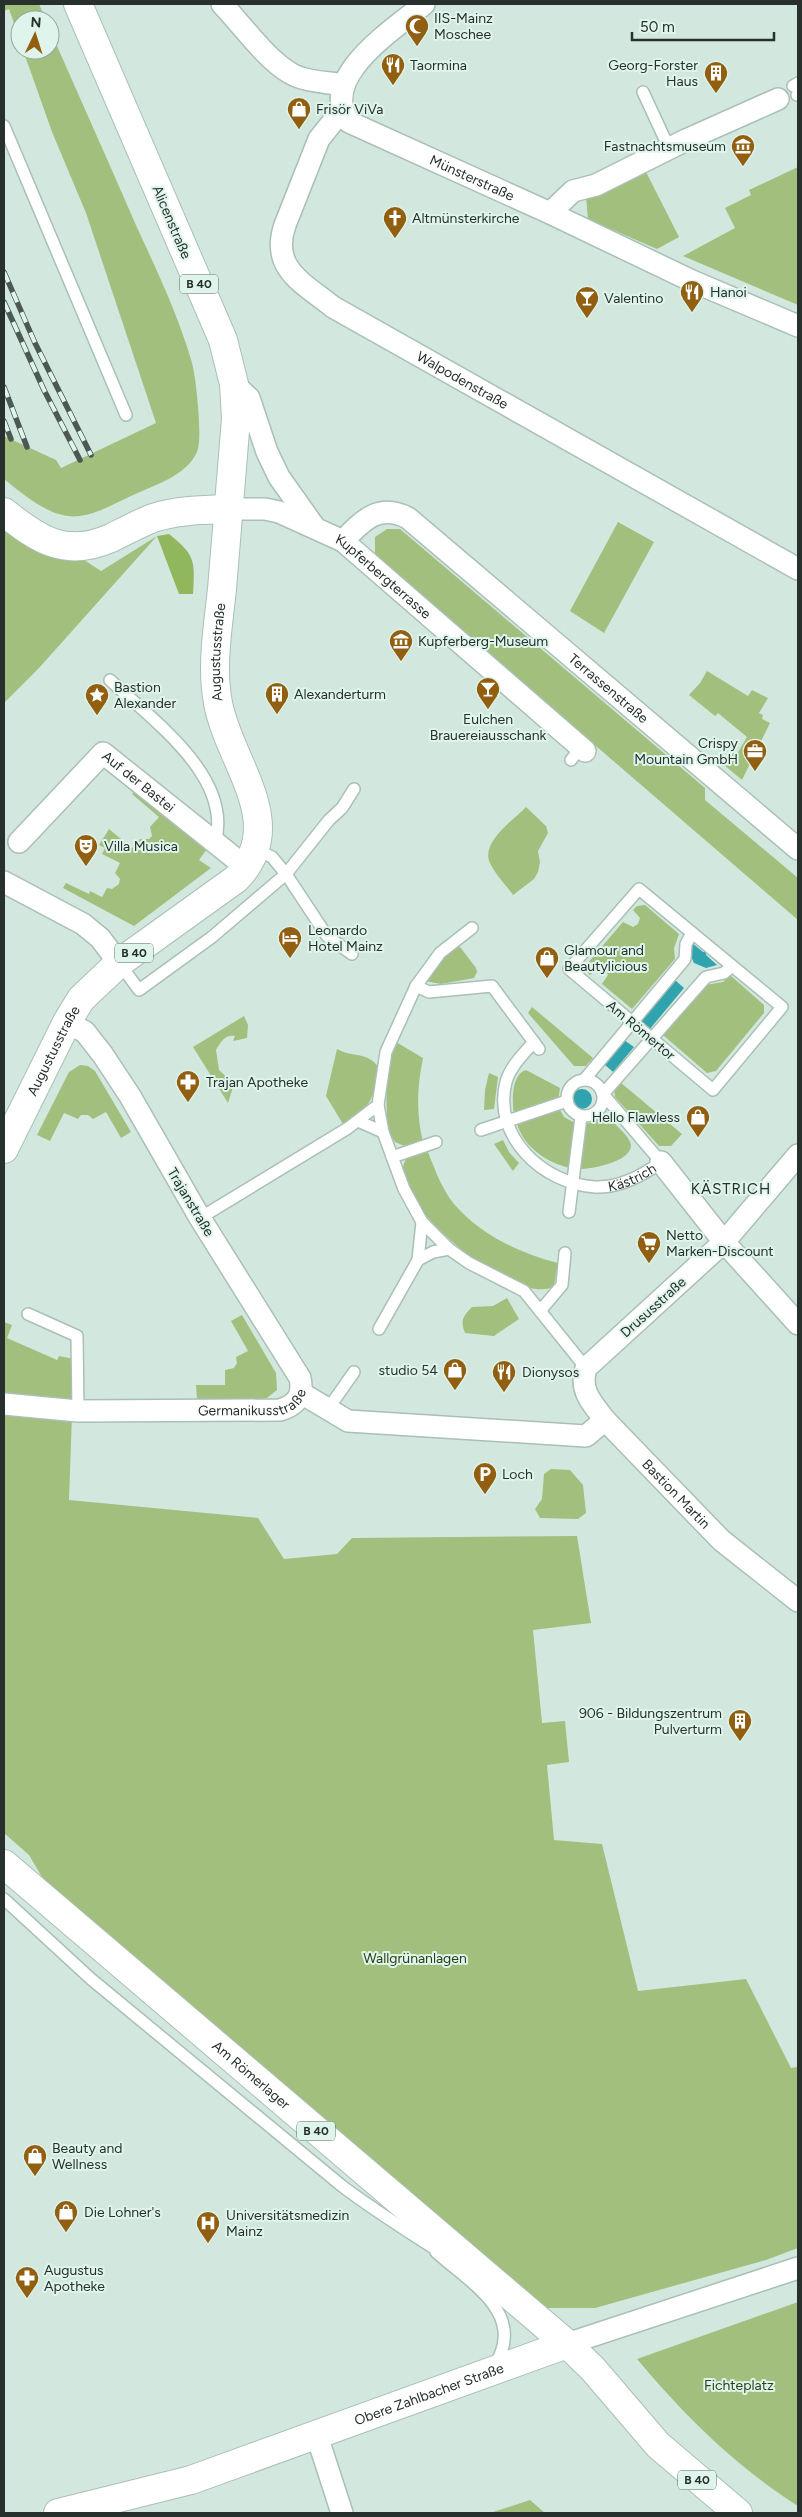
<svg xmlns="http://www.w3.org/2000/svg" width="802" height="2517" font-family="Figtree,sans-serif">
<style>
.green{fill:#a2bf7e}
.forest{fill:#91b75d}
.water{fill:#2fa3ae}
.lines{fill:none;stroke-linecap:round;stroke-linejoin:round}
.lane-casing{stroke:#aabfb6;stroke-width:14}
.street-casing{stroke:#aabfb6;stroke-width:24}
.secondary-casing{stroke:#aabfb6;stroke-width:30}
.primary-casing{stroke:#aabfb6;stroke-width:30}
.lane{stroke:#fff;stroke-width:11}
.street{stroke:#fff;stroke-width:21}
.secondary{stroke:#fff;stroke-width:28}
.primary{stroke:#fff;stroke-width:28}
.rail-casing{stroke:#4c5853;stroke-width:5.5}
.rail{stroke:#dff5eb;stroke-width:4;stroke-dasharray:11;stroke-linecap:butt}
.labels{text-anchor:middle;stroke-width:4;stroke-linejoin:round;paint-order:stroke}
.shield{fill:#dff5eb;stroke:#5e6b65;stroke-width:1}
.shield-label{font-size:12px;font-weight:bold;fill:#27302c}
.poi-label{font-size:14px;fill:#27302c;stroke:#dff5eb;text-anchor:start}
.street-label{font-size:14px;fill:#27302c;stroke:#dff5eb}
.park-label{font-size:14px;fill:#2e3e18;stroke:#dff5eb}
.neighbourhood-label{font-size:15px;letter-spacing:1px;fill:#27302c;stroke:#dff5eb}
</style>
<rect width="100%" height="100%" fill="#d2e8de"/>
<path class="green" d="M4,4H39L46,20H20V40L9,9L4,11Z
M50,30C78,94 107,158 135,223C156,269 178,314 192,363C196,377 203,440 197,452C186,477 151,486 129,497C113,504 97,514 80,516C52,520 24,495 4,479V436L56,460L61,468L156,423L86,213L52,132L23,50H50Z
M798,167V305L683,256L735,228L725,208L751,195L749,190Z
M645,170L679,237L657,249L588,219L586,196Z
M618,522L654,542L604,633L570,611Z
M4,525L81,558L101,571L157,536L39,668L4,703Z
M387,529H400L705,788V800L798,878V920L380,560L375,554V537Z
M707,671L748,696L752,690L768,698L759,713L763,715L762,719L770,723L742,780L724,765L734,752L737,754L747,737L718,713L715,716L689,695L700,683Z
M138,787L207,849L199,860L211,868L134,926L63,888L66,883L89,894L90,891L102,897L107,888L112,889L119,884L120,879L115,873L120,863L102,854L105,848L99,845L109,829L132,848L140,839H149L152,836L150,827L159,817L132,794Z
M526,807L546,826L548,833L538,851L540,862L538,872L534,879L513,895C506,885 495,874 490,863C480,842 514,820 526,807Z
M645,905L679,934L674,948L675,959L632,1009L602,984L608,975L605,969H596L590,975L587,972L586,965L623,922L633,927L638,924L640,918L633,910L637,906Z
M457,943L476,968L477,972L474,978L441,984L425,981L434,966Z
M730,975L764,1005V1013L716,1071L707,1073L663,1035L705,985L723,982Z
M532,1007L593,1058L586,1066H574L528,1013Z
M244,1016L248,1025L247,1038L233,1041L235,1036C225,1034 220,1043 216,1050L219,1070L234,1084L228,1103L193,1047Z
M396,1042L423,1058C417,1087 416,1113 423,1142L407,1147L395,1142C380,1123 388,1063 396,1042Z
M337,1049C353,1058 368,1051 379,1068C375,1094 370,1112 343,1124L326,1096Z
M80,1065L88,1066L95,1071L131,1132L121,1138L106,1112L93,1119L88,1115H81L78,1119L64,1113L50,1141L37,1135L69,1072Z
M526,1070L560,1088L558,1102L514,1115C512,1103 511,1074 526,1070Z
M489,1073L498,1077L494,1109L484,1110L485,1090Z
M620,1082L682,1134L671,1146H659L615,1097L614,1088Z
M560,1110L564,1117L575,1123L570,1168C547,1163 524,1147 517,1124Z
M603,1114C609,1115 613,1121 617,1126C622,1131 631,1139 631,1146C630,1162 592,1169 579,1169L584,1124L594,1122Z
M503,1140L509,1152L519,1163L513,1171L494,1144Z
M428,1152C435,1170 442,1189 454,1204C481,1235 519,1253 558,1263L554,1286C520,1310 377,1196 407,1158Z
M507,1298L519,1319L494,1336L465,1333C460,1321 463,1316 472,1307L493,1306Z
M242,1315L276,1373L277,1390L267,1398L260,1399H197L196,1385H225V1370L234,1368L237,1363L236,1357L248,1351L231,1321Z
M4,1322L12,1325L7,1338L57,1360L59,1356L74,1359L69,1500L258,1518L284,1559L337,1554L352,1538L577,1536L591,1623L533,1630L542,1723L565,1721L569,1762L547,1765L554,1840L602,1844L638,1991L746,1979L791,2068L798,2067V2248L766,2260L595,2308H545L46,1884L29,1855L4,1833Z
M551,1469L570,1470L583,1485L586,1513L578,1519L540,1518L535,1509L542,1499L544,1474Z
M798,2302V2506C733,2464 686,2417 637,2359Z
M530,2500L545,2513H490Z"/>
<path class="forest" d="M169,534C195,555 195,560 193,594H179L157,536Z"/>
<path class="water" d="M692,943L703,952H706V955L717,965L706,968L694,963L690,954Z
M675,980L684,988L649,1030L639,1022Z
M624,1040L634,1047L613,1072L604,1064Z
M572 1099a10 10 0 1 1 20 0a10 10 0 1 1-20 0Z"/>
<g class="lines">
<g class="lane-casing">
<g id="lane">
<path d="M793,86L798,83"/>
<path d="M643,92L669,148"/>
<path d="M797,95L798,94"/>
<path d="M4,126L126,415"/>
<path d="M110,680C152,720 234,777 215,843"/>
<path d="M571,760L581,747"/>
<path d="M255,849L272,857L286,874L327,936L352,954"/>
<path d="M639,889L782,1007L713,1090L569,969Z"/>
<path d="M472,928L440,953L416,986L386,1052L378,1105L383,1132L404,1189L422,1222L449,1249L469,1263L524,1291L586,1368"/>
<path d="M119,963L139,990L212,937L286,874L329,820L342,808L354,789"/>
<path d="M416,986L429,992L492,986L539,1049"/>
<path id="s1" d="M534,1042C524,1053 510,1067 506,1082C492,1137 544,1184 595,1187C620,1188 642,1176 661,1162L603,1094L706,977L724,973L732,966"/>
<circle cx="585" cy="1098" r="18"/>
<path d="M584,1080L685,959L686,944L692,933"/>
<path d="M358,1121L383,1132"/>
<path d="M481,1130L567,1101"/>
<path d="M392,1157L436,1142"/>
<path d="M569,1212L581,1117"/>
<path d="M200,1218L348,1128L378,1105"/>
<path d="M418,1260L433,1252L449,1249"/>
<path d="M540,1311L562,1285L565,1253"/>
<path d="M28,1314L77,1336L78,1411"/>
<path d="M379,1329L418,1260L422,1222"/>
<path d="M328,1409L354,1372"/>
<path d="M4,1899L91,1979L342,2186C375,2211 409,2232 443,2254"/>
<path d="M436,2252C470,2283 527,2313 495,2365"/>
</g>
</g>
<g class="street-casing">
<g id="street">
<path d="M222,4C242,25 266,59 290,73C305,82 327,82 344,85"/>
<path id="s2" d="M424,4C395,29 317,77 349,122L550,213L692,281L798,326"/>
<path id="s3" d="M343,109L319,139L285,225C270,268 303,283 333,307L798,569"/>
<path d="M550,213L573,191L596,185L686,140L778,99"/>
<path d="M234,384L249,398L267,452L279,477L313,525"/>
<path id="s4" d="M229,509H265L279,512L343,541L585,751"/>
<path id="s5" d="M343,541C363,520 379,503 408,518L798,849"/>
<path id="s6" d="M19,842L103,753L247,868"/>
<path d="M4,882L83,924L100,938L119,963"/>
<path id="s7" d="M798,1155L724,1242L586,1368C579,1391 592,1403 605,1420L721,1540L798,1601"/>
<path d="M661,1162L724,1242L798,1324"/>
<path d="M301,1393L348,1421L586,1436L605,1420"/>
<path id="s8" d="M4,1404L78,1411L280,1410C296,1405 304,1396 300,1378L200,1218L130,1096L103,1055L85,1032L67,1022"/>
<path d="M567,2344L798,2268"/>
<path d="M317,2436L342,2513"/>
</g>
</g>
<g class="secondary-casing">
<g id="secondary">
<path d="M4,512C39,540 66,558 111,538C125,531 138,524 153,518C178,510 203,510 229,509"/>
<path id="s9" d="M58,2513L191,2480L567,2344"/>
</g>
</g>
<g class="primary-casing">
<g id="primary">
<path id="s10" d="M4,1149L67,1022L81,999L119,963L236,879C290,824 229,763 218,703C211,666 218,627 222,589C227,533 231,476 236,419L234,384L223,340L78,4"/>
<path id="s11" d="M4,1864L567,2344L593,2369L658,2445L738,2513"/>
</g>
</g>
<use href="#lane" class="lane"/>
<use href="#street" class="street"/>
<use href="#secondary" class="secondary"/>
<use href="#primary" class="primary"/>
<g class="rail-casing">
<path id="rail" d="M4,272L35,343L91,455
M4,302L44,390L80,460
M4,387L27,447
M4,421L11,439"/>
</g>
<use href="#rail" class="rail"/>
</g>
<defs>
<g id="mosque-pin" transform="scale(1.25)"><path d="M0 17L-7.5 6A9.5 9.5 0 1 1 7.5 6Z" fill="#925f11" stroke="#dff5eb"/><path d="M3.5-4.9A6 6 0 1 0 3.5 4.9A5 5 0 1 1 3.5-4.9Z" fill="#fff"/></g>
<g id="restaurant-pin" transform="scale(1.25)"><path d="M0 17L-7.5 6A9.5 9.5 0 1 1 7.5 6Z" fill="#925f11" stroke="#dff5eb"/><path d="M-5-6h1v4h1v-4h1v4h1v-4h1v5L-1.5 .5V6h-2V.5L-5-1ZM5-6V6H3V1.5H1.5Q1.5-4 5-6Z" fill="#fff"/></g>
<g id="building-pin" transform="scale(1.25)"><path d="M0 17L-7.5 6A9.5 9.5 0 1 1 7.5 6Z" fill="#925f11" stroke="#dff5eb"/><path d="M-4-6H4V6H1V3H-1V6H-4ZM-2.5-4.3h1.7v1.8h-1.7ZM.8-4.3h1.7v1.8H.8ZM-2.5-1h1.7V.8h-1.7ZM.8-1h1.7V.8H.8Z" fill="#fff"/></g>
<g id="shop-pin" transform="scale(1.25)"><path d="M0 17L-7.5 6A9.5 9.5 0 1 1 7.5 6Z" fill="#925f11" stroke="#dff5eb"/><path d="M-5-2.5h2.3a2.7 3.5 0 0 1 5.4 0H5L5.5 6h-11ZM-1.5-2.5h3a1.5 2.3 0 0 0-3 0Z" fill="#fff"/></g>
<g id="museum-pin" transform="scale(1.25)"><path d="M0 17L-7.5 6A9.5 9.5 0 1 1 7.5 6Z" fill="#925f11" stroke="#dff5eb"/><path d="M0-6L6-3V-2H-6V-3ZM-5-1h2V3h-2ZM-1-1h2V3h-2ZM3-1h2V3H3ZM-6 4H6V6H-6Z" fill="#fff"/></g>
<g id="church-pin" transform="scale(1.25)"><path d="M0 17L-7.5 6A9.5 9.5 0 1 1 7.5 6Z" fill="#925f11" stroke="#dff5eb"/><path d="M-1.2-6h2.4v3.5h3.3v2.4h-3.3V6h-2.4V-.1h-3.3v-2.4h3.3Z" fill="#fff"/></g>
<g id="bar-pin" transform="scale(1.25)"><path d="M0 17L-7.5 6A9.5 9.5 0 1 1 7.5 6Z" fill="#925f11" stroke="#dff5eb"/><path d="M-6-5H6L.8 .8V4.5H3.5V6h-7V4.5H-.8V.8Z" fill="#fff"/></g>
<g id="sight-pin" transform="scale(1.25)"><path d="M0 17L-7.5 6A9.5 9.5 0 1 1 7.5 6Z" fill="#925f11" stroke="#dff5eb"/><path d="M0-6L1.8-2.2L6-1.7L2.9 1.2L3.7 5.4L0 3.3L-3.7 5.4L-2.9 1.2L-6-1.7L-1.8-2.2Z" fill="#fff"/></g>
<g id="office-pin" transform="scale(1.25)"><path d="M0 17L-7.5 6A9.5 9.5 0 1 1 7.5 6Z" fill="#925f11" stroke="#dff5eb"/><path d="M-6-3h4V-5.5h4V-3h4V5H-6ZM-1-4.5V-3h2v-1.5ZM-6 0V1H6V0Z" fill="#fff"/></g>
<g id="theatre-pin" transform="scale(1.25)"><path d="M0 17L-7.5 6A9.5 9.5 0 1 1 7.5 6Z" fill="#925f11" stroke="#dff5eb"/><path d="M-5-5.5Q0-4 5-5.5V0Q5 5 0 6Q-5 5-5 0ZM-3.3-2.5H-1v1.5H-3.3ZM1-2.5H3.3v1.5H1ZM-2.8 1Q0 5.5 2.8 1Z" fill="#fff"/></g>
<g id="hotel-pin" transform="scale(1.25)"><path d="M0 17L-7.5 6A9.5 9.5 0 1 1 7.5 6Z" fill="#925f11" stroke="#dff5eb"/><path d="M-6-4.5h1.5V1H6V5H4.5V3h-9V5H-6ZM-4 0a1.8 1.8 0 1 1 3.6 0ZM.5 0V-2.5h3Q6-2.5 6 0Z" fill="#fff"/></g>
<g id="pharmacy-pin" transform="scale(1.25)"><path d="M0 17L-7.5 6A9.5 9.5 0 1 1 7.5 6Z" fill="#925f11" stroke="#dff5eb"/><path d="M-2-6h4v4h4v4h-4v4h-4v-4h-4v-4h4Z" fill="#fff"/></g>
<g id="supermarket-pin" transform="scale(1.25)"><path d="M0 17L-7.5 6A9.5 9.5 0 1 1 7.5 6Z" fill="#925f11" stroke="#dff5eb"/><path d="M-6-5.5h2.5l.6 2H6L4.5 2H-2.5L-4.4-4H-6ZM-1.5 3.2a1.3 1.3 0 1 0 .1 0ZM3 3.2a1.3 1.3 0 1 0 .1 0Z" fill="#fff"/></g>
<g id="parking-pin" transform="scale(1.25)"><path d="M0 17L-7.5 6A9.5 9.5 0 1 1 7.5 6Z" fill="#925f11" stroke="#dff5eb"/><path d="M-3.5-5.5H1a3.5 3.5 0 0 1 0 7H-1V5.5H-3.5ZM-1-3.4V-.6H.8a1.4 1.4 0 0 0 0-2.8Z" fill="#fff"/></g>
<g id="hospital-pin" transform="scale(1.25)"><path d="M0 17L-7.5 6A9.5 9.5 0 1 1 7.5 6Z" fill="#925f11" stroke="#dff5eb"/><path d="M-5-5h3v3.5h4V-5h3V5h-3V1.5h-4V5h-3Z" fill="#fff"/></g>
</defs>
<g fill-rule="evenodd">
<use href="#mosque-pin" x="417" y="26"/>
<use href="#restaurant-pin" x="393" y="65"/>
<use href="#building-pin" x="716" y="73"/>
<use href="#shop-pin" x="299" y="109"/>
<use href="#museum-pin" x="743" y="146"/>
<use href="#church-pin" x="395" y="218"/>
<use href="#restaurant-pin" x="692" y="292"/>
<use href="#bar-pin" x="587" y="298"/>
<use href="#museum-pin" x="401" y="641"/>
<use href="#bar-pin" x="488" y="689"/>
<use href="#building-pin" x="277" y="694"/>
<use href="#sight-pin" x="97" y="695"/>
<use href="#office-pin" x="755" y="751"/>
<use href="#theatre-pin" x="86" y="846"/>
<use href="#hotel-pin" x="290" y="938"/>
<use href="#shop-pin" x="547" y="958"/>
<use href="#pharmacy-pin" x="188" y="1082"/>
<use href="#shop-pin" x="698" y="1117"/>
<use href="#supermarket-pin" x="649" y="1243"/>
<use href="#shop-pin" x="455" y="1370"/>
<use href="#restaurant-pin" x="504" y="1372"/>
<use href="#parking-pin" x="485" y="1474"/>
<use href="#building-pin" x="740" y="1721"/>
<use href="#shop-pin" x="35" y="2156"/>
<use href="#shop-pin" x="66" y="2212"/>
<use href="#hospital-pin" x="208" y="2223"/>
<use href="#pharmacy-pin" x="27" y="2278"/>
</g>
<g class="labels">
<g class="shield">
<rect x="180" y="274.5" width="38" height="19" rx="4"/>
<rect x="115" y="943.5" width="38" height="19" rx="4"/>
<rect x="297" y="2121.5" width="38" height="19" rx="4"/>
<rect x="678" y="2470.5" width="38" height="19" rx="4"/>
</g>
<g class="shield-label">
<text x="199" y="288">B 40</text>
<text x="134" y="957">B 40</text>
<text x="316" y="2135">B 40</text>
<text x="697" y="2484">B 40</text>
</g>
<g class="poi-label">
<text x="434" y="23">IIS-Mainz<tspan x="434" dy="16">Moschee</tspan></text>
<text x="410" y="70">Taormina</text>
<text x="698" y="70" text-anchor="end">Georg-Forster<tspan x="698" dy="16">Haus</tspan></text>
<text x="316" y="114">Frisör ViVa</text>
<text x="726" y="151" text-anchor="end">Fastnachtsmuseum</text>
<text x="412" y="223">Altmünsterkirche</text>
<text x="710" y="297">Hanoi</text>
<text x="604" y="303">Valentino</text>
<text x="418" y="646">Kupferberg-Museum</text>
<text x="114" y="692">Bastion<tspan x="114" dy="16">Alexander</tspan></text>
<text x="294" y="699">Alexanderturm</text>
<text x="488" y="724" text-anchor="middle">Eulchen<tspan x="488" dy="16">Brauereiausschank</tspan></text>
<text x="738" y="748" text-anchor="end">Crispy<tspan x="738" dy="16">Mountain GmbH</tspan></text>
<text x="104" y="851">Villa Musica</text>
<text x="308" y="935">Leonardo<tspan x="308" dy="16">Hotel Mainz</tspan></text>
<text x="564" y="955">Glamour and<tspan x="564" dy="16">Beautylicious</tspan></text>
<text x="206" y="1087">Trajan Apotheke</text>
<text x="680" y="1122" text-anchor="end">Hello Flawless</text>
<text x="666" y="1240">Netto<tspan x="666" dy="16">Marken-Discount</tspan></text>
<text x="438" y="1375" text-anchor="end">studio 54</text>
<text x="522" y="1377">Dionysos</text>
<text x="502" y="1479">Loch</text>
<text x="722" y="1718" text-anchor="end">906 - Bildungszentrum<tspan x="722" dy="16">Pulverturm</tspan></text>
<text x="52" y="2153">Beauty and<tspan x="52" dy="16">Wellness</tspan></text>
<text x="84" y="2217">Die Lohner's</text>
<text x="226" y="2220">Universitätsmedizin<tspan x="226" dy="16">Mainz</tspan></text>
<text x="44" y="2275">Augustus<tspan x="44" dy="16">Apotheke</tspan></text>
</g>
<g class="street-label">
<text dy="5" stroke="none"><textPath href="#s2" startOffset="289">Münsterstraße</textPath></text>
<text transform="translate(172 222) rotate(67)" y="5">Alicenstraße</text>
<text dy="5" stroke="none"><textPath href="#s3" startOffset="384">Walpodenstraße</textPath></text>
<text dy="5" stroke="none"><textPath href="#s4" startOffset="174">Kupferbergterrasse</textPath></text>
<text dy="5" stroke="none"><textPath href="#s10" startOffset="605">Augustusstraße</textPath></text>
<text dy="5" stroke="none"><textPath href="#s5" startOffset="339">Terrassenstraße</textPath></text>
<text dy="5" stroke="none"><textPath href="#s6" startOffset="168">Auf der Bastei</textPath></text>
<text transform="translate(641 1030) rotate(40)" y="5">Am Römertor</text>
<text dy="5" stroke="none"><textPath href="#s10" startOffset="110">Augustusstraße</textPath></text>
<text dy="5" stroke="none"><textPath href="#s1" startOffset="244">Kästrich</textPath></text>
<text transform="translate(191 1202) rotate(59)" y="5">Trajanstraße</text>
<text transform="translate(653 1307) rotate(-42)" y="5">Drususstraße</text>
<text dy="5" stroke="none"><textPath href="#s8" startOffset="251">Germanikusstraße</textPath></text>
<text dy="5" stroke="none"><textPath href="#s7" startOffset="462">Bastion Martin</textPath></text>
<text dy="5" stroke="none"><textPath href="#s11" startOffset="325">Am Römerlager</textPath></text>
<text dy="5" stroke="none"><textPath href="#s9" startOffset="390">Obere Zahlbacher Straße</textPath></text>
</g>
<g class="park-label">
<text x="415" y="1963">Wallgrünanlagen</text>
<text x="739" y="2390">Fichteplatz</text>
</g>
<g class="neighbourhood-label">
<text x="731" y="1194">KÄSTRICH</text>
</g>
</g>
<rect width="802" height="2517" fill="none" stroke="#27302c" stroke-width="10"/>
<g transform="translate(35 35) rotate(4)"><circle r="24" fill="#dff5eb" stroke="#95a69f"/>
<path d="M0-4L9 19L0 12L-9 19Z" fill="#925f11"/>
<text y="-8" font-size="14" font-weight="bold" text-anchor="middle" fill="#27302c">N</text>
</g>
<path d="M632 32v8h142v-8" fill="none" stroke="#27302c" stroke-width="2.5"/>
<text x="640" y="32" font-size="15" fill="#27302c" stroke="#dff5eb" stroke-width="4" paint-order="stroke">50 m</text>
</svg>
